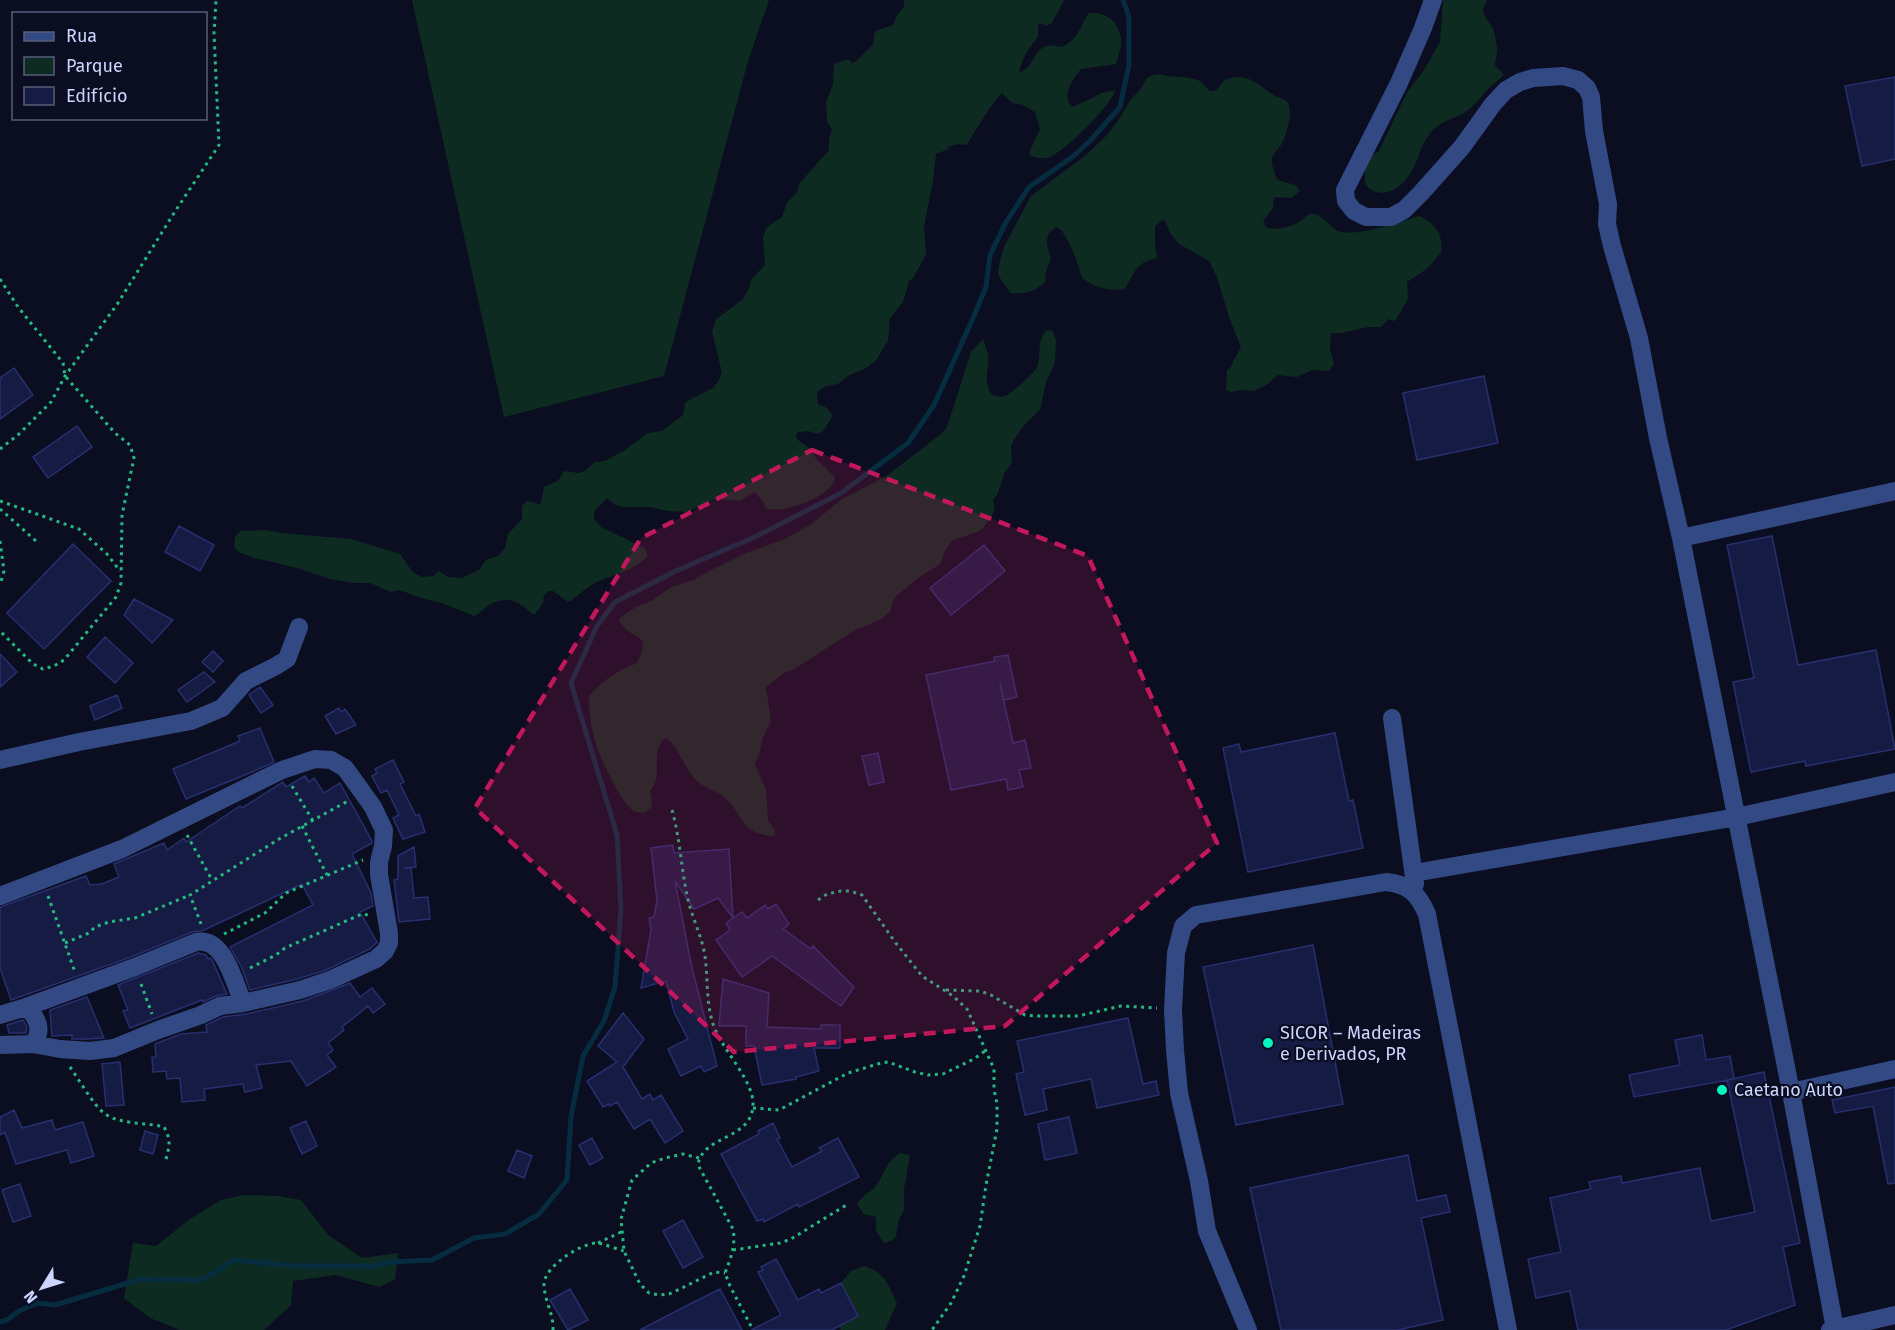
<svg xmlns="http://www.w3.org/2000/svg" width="1895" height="1330" font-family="'Fira Sans',sans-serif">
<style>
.green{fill:#0e2b21}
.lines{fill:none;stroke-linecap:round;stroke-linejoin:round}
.stream{stroke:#062d3f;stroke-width:5}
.building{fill:#161b43;stroke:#272f70;stroke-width:1.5}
.path{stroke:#26b881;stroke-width:3;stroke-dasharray:3 4.5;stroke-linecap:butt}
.minor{stroke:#334983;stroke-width:18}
.marked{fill:#c2185b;fill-opacity:0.2;stroke:#c2185b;stroke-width:4.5;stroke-dasharray:12 8;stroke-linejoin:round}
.poi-dot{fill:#00f6c1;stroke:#0b0e21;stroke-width:2}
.labels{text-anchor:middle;stroke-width:4.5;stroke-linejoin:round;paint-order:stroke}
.poi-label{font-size:18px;fill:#cbd5ff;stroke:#0b0e21;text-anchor:start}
</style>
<rect width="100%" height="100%" fill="#0b0e21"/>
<path class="green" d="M412,0H769L748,61L664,376L504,417Z
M904,0H1064L1052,23L1046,26L1040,23L1038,25V37C1029,47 1021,60 1019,73C1040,63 1032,39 1062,47C1080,38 1079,27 1089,13C1108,11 1123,26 1121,45C1120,52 1117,58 1116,64L1081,69C1072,80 1060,97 1073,107L1102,93L1115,90C1113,104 1064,152 1050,157C1043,159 1037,158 1031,156L1029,153L1040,129L1035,112L1023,105L1012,103L1002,93C987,109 979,126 967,144L965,145L958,144L947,147L949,149L936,154L933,181L924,226L926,255L913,278L909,281L903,302L890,318L888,340L877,359L868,367L848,376L838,384L826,386L817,392L818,404L827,408L833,416L823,431L817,434L808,431L798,432L796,434L797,439L810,449L818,461L835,477C835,496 781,515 766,508L763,502L755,492L740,501L719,499L713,500L687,512L668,511L650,507H624L615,505L607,498L594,511V519L601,527L644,548L647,552V557C628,573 619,573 599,581C588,586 579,594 571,601L568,602L553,591H549L544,595L543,603L535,614H532C519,601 507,595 489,605C484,608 480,614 474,616L442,603L421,598L400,590L391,592L370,583H355L330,579L297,568L255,558L239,552L234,547L235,537L240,531L267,530L281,533L351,539L400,554L411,570L416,574L422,577L434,576L438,571L448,577L461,578L479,570L486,560L498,556L505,548L508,534L522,519V506L527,501L540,504L541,503L544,487L558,481L564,471L578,473L585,471L595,462L605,461L625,450L648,433L662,431L683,415L685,403L691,399L713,388L719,380L722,373L712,331L716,319L742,300L749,289L751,280L765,265L763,238L766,228L782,217L787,203L797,192L800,183L829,150V139L832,130L827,121L826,102L833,85L834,64L848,59L852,63L855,62L873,45L875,31L893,25L897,15L904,7Z
M1443,0H1487C1477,17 1490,18 1494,31C1495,36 1496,41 1497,46C1498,53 1495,58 1495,66L1504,75C1499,80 1492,84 1487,90C1481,97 1476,104 1468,110C1457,119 1445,118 1433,130C1419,144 1419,164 1407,178C1396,193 1377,199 1365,184V169L1372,156L1379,151L1406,94L1424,70L1440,42Z
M1159,74C1171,78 1188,75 1200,81C1204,84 1208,92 1214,91C1220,89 1221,81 1227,79C1247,72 1257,84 1272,94C1276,97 1281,98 1285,100C1295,106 1287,134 1282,143C1280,148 1273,153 1272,158C1271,165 1275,175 1278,180L1295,185L1300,191L1291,198L1274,197L1273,208L1263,221L1267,228C1278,230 1290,227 1299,222C1303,220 1306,215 1310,214C1321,211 1331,230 1341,232C1359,236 1401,222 1419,216C1434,222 1444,235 1441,252L1428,268L1407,282L1408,299L1395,321L1388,319L1381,327H1368L1341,333H1331L1330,349L1334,364L1329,371L1312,370L1297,377L1278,375L1268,384L1253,391L1240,390L1232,392L1226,390L1227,370L1230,368L1241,347L1229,317L1217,277L1209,261L1179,244L1171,234L1164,219L1155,226V245L1157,258C1135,263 1136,271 1125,289C1111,292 1093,287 1082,278C1078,264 1069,235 1057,227C1043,235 1046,245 1051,258L1046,272L1045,282C1034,292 1026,294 1011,293L1001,280L998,273L999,265L1004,247L1031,196L1085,156L1105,137L1120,118L1131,99L1141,89L1147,78L1152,75Z
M1052,330L1056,340L1055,362L1046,382L1040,410L1025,424L1015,438L1011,446L1012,462L1004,474L998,493L993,501L995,509C982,535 979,531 953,540L945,551L940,564L918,578L894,598L890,612L880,620L855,630L796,668L784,673L766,687L771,721L762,740L760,752L755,764L766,790L768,820L775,831L774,836C738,834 746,816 725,798C716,790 702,788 694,778C684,768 676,741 665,738C648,756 665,773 650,791L652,802L651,808L643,813C640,812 636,813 634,811C621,805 595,748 593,733C590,722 589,708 589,696C604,679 617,671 637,663C653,630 633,643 619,621L621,617L636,607L653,600L671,587L694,580L707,572L746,553L787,538L810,525L842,499L885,477L941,434L947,427L971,352L983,339C984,344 987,349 988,354C990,370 982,378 991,394C995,396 1000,398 1005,396C1009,396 1035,372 1037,367C1042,354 1036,343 1046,331Z
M900,1153L910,1155L904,1189V1209L898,1222L896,1237L891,1241L884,1243L876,1231V1217L864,1214L857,1204C861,1196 868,1194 874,1188C885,1177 883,1163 900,1153Z
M244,1195L278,1196L301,1200L328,1235L362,1258L398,1253L395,1279L380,1287L335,1275L293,1281L291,1305L264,1330H180L150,1318L124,1298L133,1243L156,1246L190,1219L221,1200Z
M864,1266C885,1272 888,1285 897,1303L885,1330H841L837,1323H845L858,1316L841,1283L851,1271Z"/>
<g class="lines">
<path class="stream" d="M0,1322L7,1320L19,1311L37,1303L55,1305L141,1279L202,1280L234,1260L296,1266H375L390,1262L432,1260L474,1238L505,1234L539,1214L567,1180L571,1117L583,1056L604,1021L615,987L621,909L617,835L571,683L597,626L615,602L678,570L757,536L841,493L908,443L934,405L970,325L986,287L990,255L1006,222L1029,187L1071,158L1090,141L1120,107L1129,65V17L1123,0"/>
</g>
<path class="building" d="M1895,77V159L1862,166L1845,86Z
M14,368L33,395L0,419V378Z
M1484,376L1498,443L1417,460L1403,393Z
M77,426L92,447L48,478L33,457Z
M179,526L214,545L200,571L165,552Z
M1772,536L1798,665L1876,650L1895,749L1806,766L1805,761L1751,772L1733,682L1754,678L1727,545Z
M73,544L111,581L44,649L7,613Z
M984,545L1005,571L951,615L930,588Z
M134,599L173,620L152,643L124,615Z
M105,637L133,663L115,683L87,657Z
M213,651L223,661L213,672L202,662Z
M0,654L17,672L0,687Z
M1008,655L1017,697L1004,700L1000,684L1013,743L1025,740L1031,768L1019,770L1023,787L1008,790L1006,779L951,790L926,675L995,661L994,657Z
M204,672L215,682L187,702L178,690Z
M260,687L273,705L261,713L249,695Z
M117,695L122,708L95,720L90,706Z
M339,708L341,712L345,709L356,725L336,734L325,716Z
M260,728L274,762L252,772L186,799L173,769L240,741L238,736Z
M1335,733L1349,801L1353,800L1363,848L1248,872L1223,748L1239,744L1241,752Z
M878,753L884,782L869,785L862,756Z
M393,760L404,782L400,784L416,816L419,814L425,832L403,839L393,818L399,815L387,790L381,793L372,776L377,773L375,769Z
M305,776L309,782L314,778L324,793L340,783L372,841V843L352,854L371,893L373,906L360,912L377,942L370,949L326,970L297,979L250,990L242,968L230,947L313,905L302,884L202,931L192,932L131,957L11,1000L0,968V907L86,876L90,885L102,884L119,877L114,864L164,843L167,850L184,838L186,842L240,806L242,808L283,782L286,787Z
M673,845L674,853L729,849L733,918L742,912L747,918L765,905L768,909L776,904L789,924L783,929L811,949L813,946L854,987L841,1006L772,956L742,977L716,940L730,930L726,923L733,918L718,898L694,909L675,881L692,968L717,1066L704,1072L701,1066L681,1076L668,1049L688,1039L674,1012L666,981L641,988L651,930L649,918L654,917L657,900L651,848Z
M414,847L416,867L404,868H411L414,898L428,897L430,919L399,922L394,880L398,879V856Z
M1313,945L1343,1104L1236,1125L1203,967Z
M198,953L206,955L208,959L210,958L212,960L227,994L216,996L203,1002L202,1000L130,1028L123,1011L128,1010L118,985Z
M723,979L769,993L767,1027L821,1029V1025H840V1048H814L819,1071L796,1077V1079L762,1085L754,1046H746V1026H719Z
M350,983L360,997L372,988L385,1004L373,1013L368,1006L342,1027L344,1030L328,1043L333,1050L327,1055L336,1067L307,1086L291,1061L256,1065L262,1088L245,1092L243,1084L204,1089L205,1100L182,1102L180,1078L167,1079L166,1071L153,1072L152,1057H156L155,1044L181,1034L207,1032L206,1025L223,1017L246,1014L303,1001Z
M87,997L104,1038L86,1039H72V1035L52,1036L50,1010Z
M623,1013L644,1039L623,1067L642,1099L650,1094L653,1100L661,1095L683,1131L665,1143L650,1119L634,1129L617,1102L610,1106L609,1104L603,1107L587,1081L617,1062L598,1046Z
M1128,1018L1143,1084L1156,1081L1159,1095L1097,1108L1091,1079L1043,1089L1047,1110L1025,1115L1016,1074L1024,1072L1017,1041Z
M23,1020L27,1027L26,1033H9L7,1025Z
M1702,1035L1706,1060L1730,1056L1734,1079L1634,1097L1629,1075L1680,1065L1675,1040Z
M120,1062L124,1105L106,1106L102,1064Z
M1764,1072L1800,1243L1783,1247L1795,1305L1726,1330H1578L1570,1291L1536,1298L1528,1259L1561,1252L1550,1198L1591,1189L1589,1182L1621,1176L1622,1183L1700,1168L1711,1221L1755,1212L1727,1080Z
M1895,1087V1183L1888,1184L1873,1106L1835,1113L1832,1100Z
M14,1110L22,1128L52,1120L55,1130L83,1122L94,1156L71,1163L67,1150L16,1164L5,1132L0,1135V1117Z
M1069,1117L1077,1153L1045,1160L1038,1124Z
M306,1121L317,1146L302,1154L290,1128Z
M773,1123L780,1138L777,1139L792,1167L822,1151L819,1148L838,1138L859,1177L799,1207L798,1204L764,1222L763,1219L757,1221L721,1154L759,1134L758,1131Z
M145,1131L158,1135L153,1154L140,1150Z
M592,1138L603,1158L590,1165L579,1145Z
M517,1150L532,1156L524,1178L508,1171Z
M1408,1155L1417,1201L1446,1195L1450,1212L1421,1218L1443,1320L1398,1330H1281L1250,1188Z
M20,1184L31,1216L13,1222L2,1190Z
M683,1220L703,1257L683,1268L663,1231Z
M776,1259L798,1300L819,1289L821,1293L841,1283L858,1316L832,1330H751L781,1315L758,1272L763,1270L761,1267Z
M570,1289L588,1320L568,1330L550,1300Z
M720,1289L742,1330H640L684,1307Z"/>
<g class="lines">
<path class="path" d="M0,279L18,307L63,363L65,376L115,433L130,445L134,458L122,515L121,583L116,597L64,660L54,666L43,669L33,664L0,631
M0,449L19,434L51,402L65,376L118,303L174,213L219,145L214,33L216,0
M0,501L79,529L107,554L120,571
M0,509L36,541
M0,541L4,571L0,585
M292,786L313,821
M672,810C680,838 681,867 687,895C691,916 702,936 705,956C708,979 706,1002 713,1024C721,1049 754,1080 753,1105C752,1140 702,1135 698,1165L733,1229C736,1244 731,1258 725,1273L730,1286L753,1330
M302,826L327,875
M187,835L212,880
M48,896L75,972
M818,900L827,894L841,891H850L862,895L895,942L922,976L953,996L967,1009L994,1069V1089L997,1104V1129L986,1185L980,1226L964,1276L951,1303L932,1330
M201,924L190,895L279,839L348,801
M224,934L265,913L286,893L363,860
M65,943L89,933L95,927L109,922L135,918L190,895
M250,968L276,955L285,948L362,914L368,915
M141,984L152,1014
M946,990L980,991L991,995L1025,1015L1037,1016H1078L1121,1006L1157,1008
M70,1067C78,1078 94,1106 104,1113C119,1125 145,1122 164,1127C172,1141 169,1147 165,1163
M753,1108L779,1110L848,1073L881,1063L888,1062L915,1072L928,1075L943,1074L974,1059L985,1051
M699,1158L683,1154L665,1158L651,1163L632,1180L621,1219L624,1251L640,1284L649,1293L660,1295L669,1294L680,1289L714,1272L725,1273
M598,1243L621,1232
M733,1250L780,1243L791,1239L848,1204
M553,1330C554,1314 544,1300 544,1284C544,1267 581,1243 597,1243C605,1244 616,1249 624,1251"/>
<path class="minor" d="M1433,0L1423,28L1399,83L1345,190L1346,201L1354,211L1366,217H1391L1404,210L1421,193L1462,147L1493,104L1506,90L1520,82L1533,78L1563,76L1578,80L1587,88L1591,97L1594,131L1608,204L1607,224L1612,246L1639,338L1658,438L1681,538L1791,1092L1835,1329
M1681,538L1895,491
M1392,718L1415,884
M0,760L79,742L191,721L222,708L246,681L276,666L287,659L299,627
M1414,873L1737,817L1895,782
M0,896L122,849L282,770L315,759L331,760L345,768L373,807L384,830L383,846L379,862V875L389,933V943L385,951L376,959L330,980L300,990L243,1003L220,1006L201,1015L158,1030L114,1048L90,1051L60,1049L33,1044
M26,1007L135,967L196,942C224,936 234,982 243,1003
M0,1015L26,1007C38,1018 43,1030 33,1044L0,1045
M1791,1092L1895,1069
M1248,1330L1207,1231L1199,1181L1179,1093L1175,1050L1173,1010L1176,953L1183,926L1196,915L1386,882C1409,884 1418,894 1427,914L1508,1330
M1830,1330L1895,1315"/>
</g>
<path class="marked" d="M812,450L1088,556L1217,843L1005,1026L734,1052L475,808L641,538Z"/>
<g class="poi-dot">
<circle cx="1268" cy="1043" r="6"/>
<circle cx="1722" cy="1090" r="6"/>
</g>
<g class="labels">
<g class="poi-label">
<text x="1280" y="1039">SICOR – Madeiras<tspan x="1280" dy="21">e Derivados, PR</tspan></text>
<text x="1734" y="1096">Caetano Auto</text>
</g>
</g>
<rect x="12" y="12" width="195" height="108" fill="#0b0e21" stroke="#585e7a" stroke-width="1.5"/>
<rect x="24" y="32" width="30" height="9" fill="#334983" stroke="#585e7a" stroke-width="1.5"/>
<text x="66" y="42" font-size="18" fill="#cbd5ff">Rua</text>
<rect x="24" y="57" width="30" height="18" fill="#0e2b21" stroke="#585e7a" stroke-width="1.5"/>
<text x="66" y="72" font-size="18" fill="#cbd5ff">Parque</text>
<rect x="24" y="87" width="30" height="18" fill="#161b43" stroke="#585e7a" stroke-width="1.5"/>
<text x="66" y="102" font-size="18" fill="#cbd5ff">Edifício</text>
<g transform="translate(42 1288) rotate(232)" stroke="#0b0e21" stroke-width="4.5" paint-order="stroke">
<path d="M0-4.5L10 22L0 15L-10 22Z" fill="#cbd5ff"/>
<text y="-9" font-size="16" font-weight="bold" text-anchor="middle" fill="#cbd5ff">N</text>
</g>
</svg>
